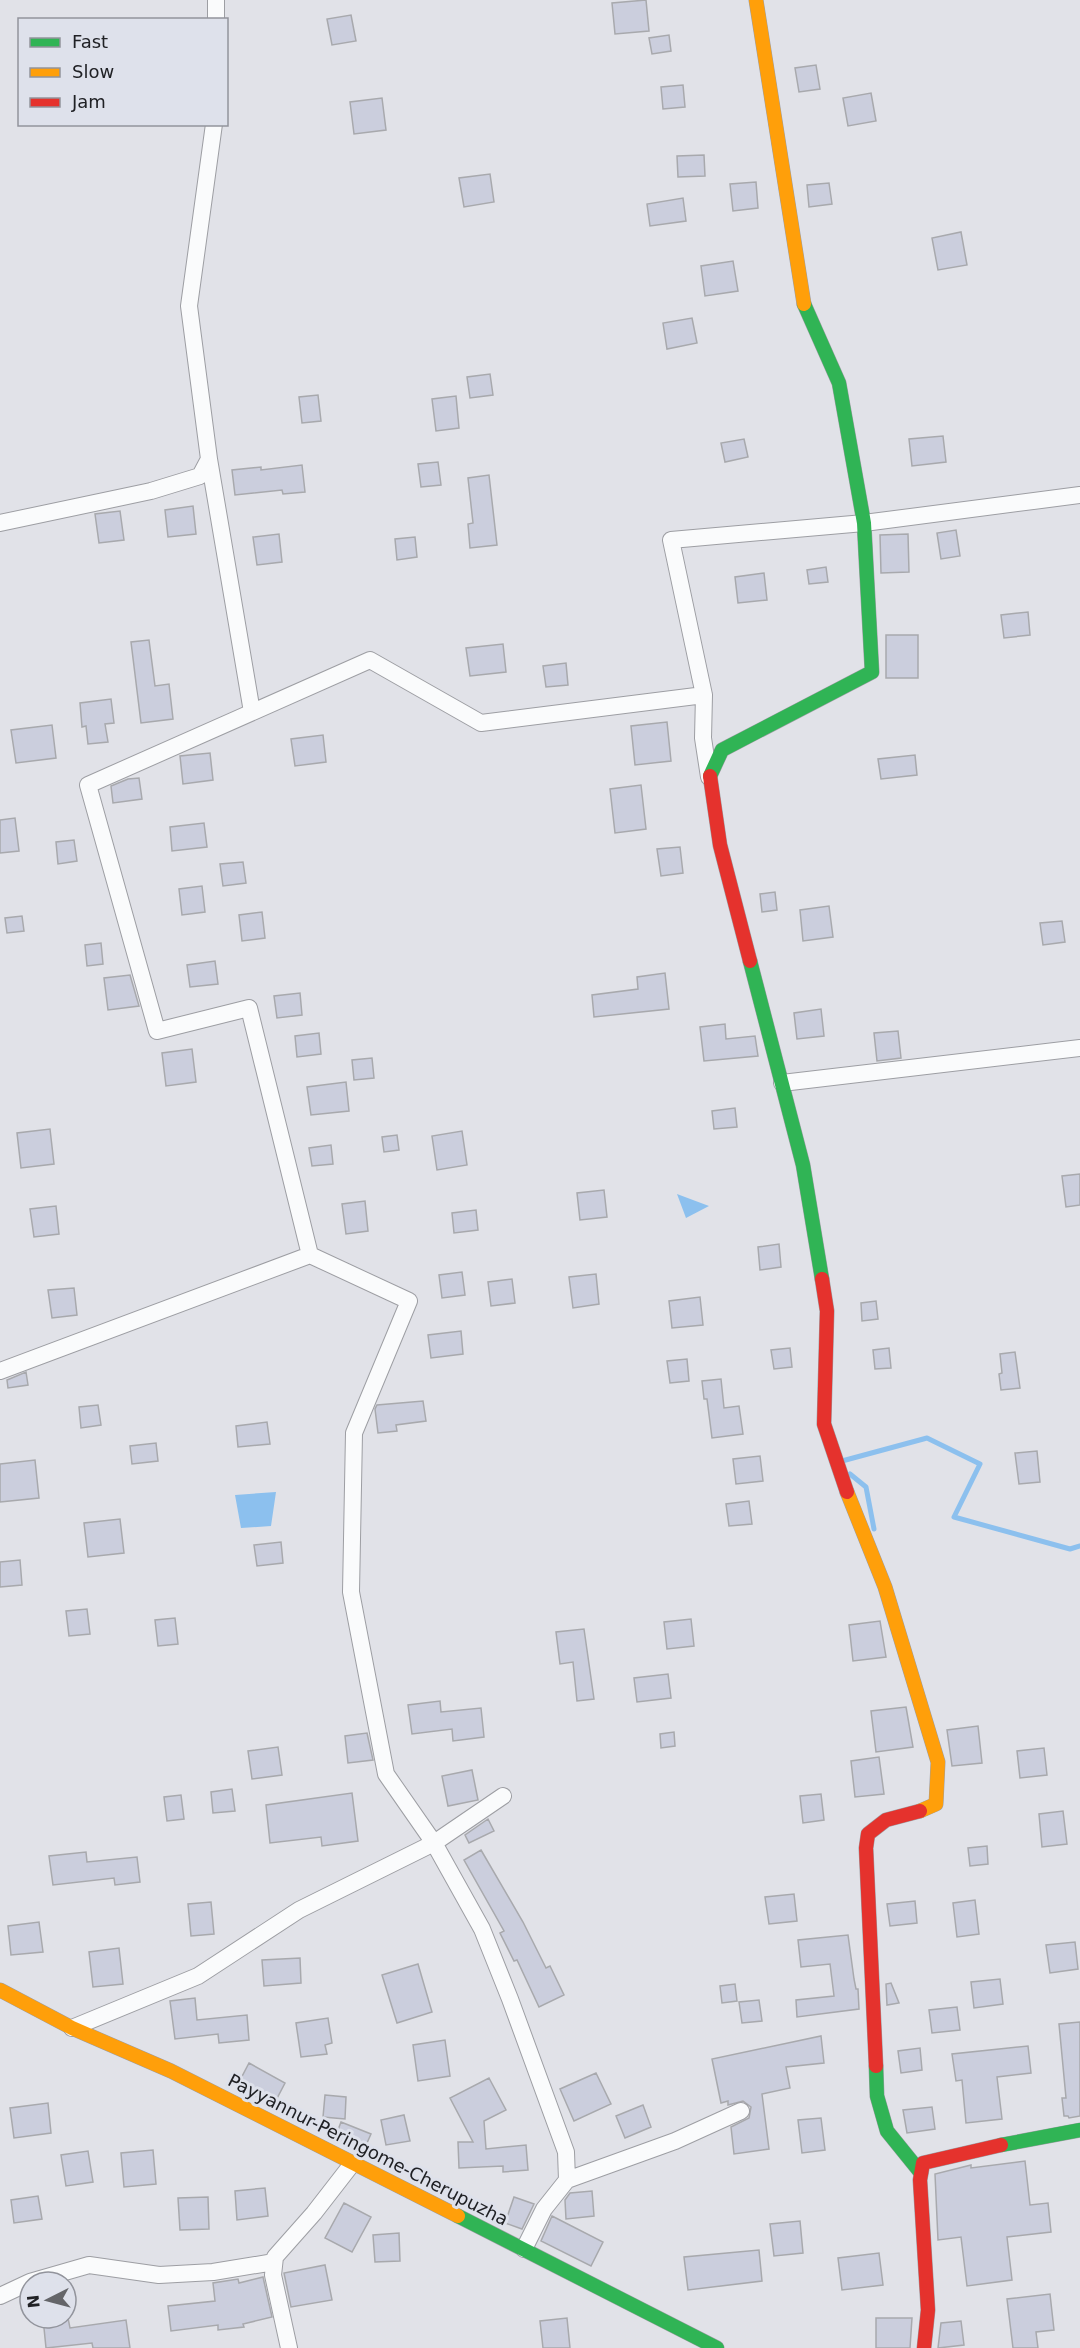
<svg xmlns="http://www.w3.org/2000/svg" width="1080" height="2348" font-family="'DejaVu Sans',sans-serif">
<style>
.water{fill:#8cc0ee}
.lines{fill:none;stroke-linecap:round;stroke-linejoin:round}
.stream{stroke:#8cc0ee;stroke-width:5}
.building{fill:#cbcedd;stroke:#a8a9ad;stroke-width:1.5}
.street-casing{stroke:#9d9ea3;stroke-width:18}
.fast-casing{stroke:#9d9ea3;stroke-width:15}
.slow-casing{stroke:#9d9ea3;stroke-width:15}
.jam-casing{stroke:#9d9ea3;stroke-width:15}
.street{stroke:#fafbfc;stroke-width:16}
.fast{stroke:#30b455;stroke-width:14}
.slow{stroke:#ff9f0a;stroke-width:14}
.jam{stroke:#e5322d;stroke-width:14}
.labels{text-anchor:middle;stroke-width:6;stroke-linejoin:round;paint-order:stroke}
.street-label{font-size:18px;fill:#202125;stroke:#dee1eb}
</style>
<rect width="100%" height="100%" fill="#e1e2e8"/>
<path class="water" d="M677,1194L709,1206L686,1218Z
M276,1492L271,1526L241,1528L235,1495Z"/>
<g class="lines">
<path class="stream" d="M842,1461L927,1438L980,1464L954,1517L1070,1549L1080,1546
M850,1474L866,1487L874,1529"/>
</g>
<path class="building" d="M646,0L649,31L615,34L612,3Z
M351,15L356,41L332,45L327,19Z
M669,35L671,51L652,54L649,38Z
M816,65L820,89L799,92L795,68Z
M683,85L685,107L663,109L661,87Z
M871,93L876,121L848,126L843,98Z
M382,98L386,130L354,134L350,102Z
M704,155L705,176L678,177L677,156Z
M490,174L494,202L464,207L459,178Z
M756,182L758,208L733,211L730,184Z
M829,183L832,204L809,207L807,185Z
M683,198L686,221L650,226L647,204Z
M961,232L967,265L938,270L932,238Z
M733,261L738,291L705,296L701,266Z
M692,318L697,343L667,349L663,323Z
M490,374L493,395L470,398L467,377Z
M318,395L321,421L302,423L299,397Z
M456,396L459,428L436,431L432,399Z
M943,436L946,462L912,466L909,439Z
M744,439L748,457L725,462L721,443Z
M438,462L441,485L421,487L418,464Z
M302,465L305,492L283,494L282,490L235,495L232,470L261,467V470Z
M489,475L497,545L470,548L468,524L473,523L468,478Z
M193,506L196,534L168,537L165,510Z
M120,511L124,540L99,543L95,514Z
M956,530L960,556L941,559L937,533Z
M279,534L282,562L257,565L253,537Z
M908,534L909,572L881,573L880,535Z
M415,537L417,557L397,560L395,539Z
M826,567L828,582L809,584L807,570Z
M764,573L767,600L738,603L735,577Z
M1028,612L1030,635L1004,638L1001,615Z
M886,635H918V678H886Z
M149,640L155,686L169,684L173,719L141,723L131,642Z
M503,644L506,672L470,676L466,648Z
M566,663L568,685L546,687L543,666Z
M111,699L114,723L105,724L108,742L88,744L86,726L82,727L80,703Z
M667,722L671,761L635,765L631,726Z
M52,725L56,758L16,763L11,730Z
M323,735L326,762L295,766L291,739Z
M210,753L213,780L183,784L180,756Z
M915,755L917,775L881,779L878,759Z
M139,778L142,799L113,803L111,786L128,779Z
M641,785L646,829L615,833L610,789Z
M15,818L19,851L0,853V820Z
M204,823L207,847L172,851L170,827Z
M74,840L77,861L58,864L56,842Z
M680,847L683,873L661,876L657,849Z
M243,862L246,883L223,886L220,864Z
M202,886L205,912L182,915L179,889Z
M775,892L777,910L762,912L760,894Z
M829,906L833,937L803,941L800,910Z
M262,912L265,938L242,941L239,915Z
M22,916L24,931L7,933L5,918Z
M1062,921L1065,942L1043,945L1040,923Z
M101,943L103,964L87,966L85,945Z
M215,961L218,984L190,987L187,965Z
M665,973L669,1009L594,1017L592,995L638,989L637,977Z
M130,975L139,1006L108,1010L104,978Z
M300,993L302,1015L277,1018L274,996Z
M821,1009L824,1036L797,1039L794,1013Z
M725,1024L726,1039L755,1036L758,1056L704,1061L700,1027Z
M898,1031L901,1058L877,1061L874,1033Z
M319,1033L321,1054L297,1057L295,1036Z
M192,1049L196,1082L166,1086L162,1053Z
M372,1058L374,1078L354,1080L352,1060Z
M346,1082L349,1111L311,1115L307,1087Z
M735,1108L737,1127L714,1129L712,1111Z
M50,1129L54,1164L21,1168L17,1133Z
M462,1131L467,1165L437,1170L432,1136Z
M397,1135L399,1150L384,1152L382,1137Z
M331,1145L333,1164L312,1166L309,1148Z
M1080,1174V1205L1066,1207L1062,1176Z
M604,1190L607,1217L580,1220L577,1193Z
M365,1201L368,1231L346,1234L342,1204Z
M56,1206L59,1234L34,1237L30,1209Z
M476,1210L478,1230L454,1233L452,1213Z
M779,1244L781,1267L760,1270L758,1247Z
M462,1272L465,1295L442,1298L439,1275Z
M596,1274L599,1304L573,1308L569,1277Z
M512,1279L515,1303L491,1306L488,1282Z
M74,1288L77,1315L52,1318L48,1290Z
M700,1297L703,1325L672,1328L669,1301Z
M876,1301L878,1319L862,1321L861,1303Z
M461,1331L463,1354L431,1358L428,1335Z
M790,1348L792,1367L774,1369L771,1350Z
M889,1348L891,1368L875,1369L873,1350Z
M1015,1352L1020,1388L1001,1390L999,1374L1002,1373L1000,1354Z
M687,1359L689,1381L670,1383L667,1361Z
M26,1372L28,1385L8,1388L7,1380Z
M721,1379L724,1408L739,1406L743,1434L712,1438L707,1399H704L702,1381Z
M423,1401L426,1421L396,1425L397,1431L378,1433L375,1409L377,1405Z
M98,1405L101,1425L81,1428L79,1407Z
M267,1422L270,1444L238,1447L236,1426Z
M156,1443L158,1461L132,1464L130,1446Z
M1037,1451L1040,1482L1019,1484L1015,1453Z
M760,1456L763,1481L736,1484L733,1459Z
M35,1460L39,1498L0,1502V1464Z
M749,1501L752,1524L729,1526L726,1504Z
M120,1519L124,1553L88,1557L84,1523Z
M281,1542L283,1563L257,1566L254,1545Z
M20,1560L22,1585L0,1587V1562Z
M87,1609L90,1634L69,1636L66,1611Z
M175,1618L178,1644L158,1646L155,1620Z
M691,1619L694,1646L667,1649L664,1622Z
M880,1621L886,1657L853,1661L849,1625Z
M584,1629L594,1699L577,1701L573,1662L560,1664L556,1632Z
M668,1674L671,1698L637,1702L634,1678Z
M440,1701L441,1712L481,1708L484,1737L453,1741L452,1729L412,1734L408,1705Z
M906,1707L913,1747L876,1752L871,1711Z
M978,1726L982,1763L952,1766L947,1730Z
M674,1732L675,1746L661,1748L660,1734Z
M367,1733L373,1760L348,1763L345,1736Z
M278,1747L282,1775L252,1779L248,1751Z
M1044,1748L1047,1775L1020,1778L1017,1751Z
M879,1757L884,1794L855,1797L851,1761Z
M472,1770L478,1800L448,1806L442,1776Z
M232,1789L235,1811L213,1813L211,1792Z
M352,1793L358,1841L322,1846L321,1837L270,1843L266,1805Z
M821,1794L824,1820L803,1823L800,1796Z
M181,1795L184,1819L167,1821L164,1797Z
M1063,1811L1067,1844L1042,1847L1039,1814Z
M488,1819L494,1831L469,1843L465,1835Z
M987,1846L988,1864L970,1866L968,1848Z
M481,1850L523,1922L546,1968L550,1966L564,1995L539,2007L517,1960L514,1961L500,1933L504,1931L464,1860Z
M86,1852L87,1862L137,1857L140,1882L115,1885L114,1878L53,1885L49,1856Z
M794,1894L797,1921L769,1924L765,1897Z
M975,1900L979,1934L957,1937L953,1903Z
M915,1901L917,1923L890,1926L887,1904Z
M211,1902L214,1934L191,1936L188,1904Z
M39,1922L43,1952L11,1955L8,1926Z
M848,1935L854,1979L856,1989H858L859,2009L797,2017L796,2000L834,1996L830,1964L801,1967L798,1940Z
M1075,1942L1078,1969L1050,1973L1046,1945Z
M119,1948L123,1984L93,1987L89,1952Z
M300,1958L301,1983L264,1986L262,1960Z
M418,1964L432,2012L397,2023L382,1975Z
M1000,1979L1003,2004L974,2008L971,1982Z
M891,1983L899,2003L887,2005L886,1984Z
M735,1984L737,2001L722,2003L720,1986Z
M195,1998L197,2020L247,2015L249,2040L219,2043L218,2034L175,2039L170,2001Z
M759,2000L762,2021L742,2023L739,2002Z
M957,2007L960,2030L932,2033L929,2010Z
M328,2018L332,2043L325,2045L327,2054L301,2057L296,2023Z
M1080,2022V2116L1069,2118L1068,2116H1064L1062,2098H1066L1059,2024Z
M821,2036L824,2063L786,2067L790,2088L762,2094L769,2149L734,2154L731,2127L749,2118L751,2107L743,2101L728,2105V2101L721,2103L712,2059Z
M445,2040L450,2076L418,2081L413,2045Z
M1028,2046L1031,2073L997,2077L1002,2119L966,2123L962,2080L956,2081L952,2054Z
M920,2048L922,2070L901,2073L898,2051Z
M249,2063L285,2083L273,2106L237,2086Z
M596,2073L611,2104L574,2121L560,2089Z
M489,2078L506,2110L484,2121L486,2149L526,2145L528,2170L503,2172V2166L459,2168L458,2142H473L450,2098Z
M325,2095L346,2097L345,2119L323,2117Z
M48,2103L51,2133L14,2138L10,2108Z
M643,2105L651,2127L625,2138L616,2116Z
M932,2107L935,2129L907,2133L903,2110Z
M404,2115L410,2141L386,2145L381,2120Z
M821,2118L825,2150L802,2153L798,2120Z
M341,2122L371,2134L363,2152L335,2138Z
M153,2150L156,2184L124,2187L121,2153Z
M88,2151L93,2182L66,2186L61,2155Z
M1025,2161L1030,2205L1048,2203L1051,2232L1007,2237L1012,2280L967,2286L961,2237L938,2240L935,2174L971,2165V2168Z
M265,2188L268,2216L237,2220L235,2191Z
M592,2191L594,2216L566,2219L565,2200L570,2193Z
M38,2196L42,2219L14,2223L11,2200Z
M208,2197L209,2229L180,2230L178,2198Z
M514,2197L534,2204L522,2229L505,2223Z
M344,2203L371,2217L352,2252L325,2238Z
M552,2216L603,2242L591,2266L541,2241Z
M800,2221L803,2253L774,2256L770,2224Z
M399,2233L400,2261L375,2262L373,2235Z
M759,2250L762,2281L688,2290L684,2257Z
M879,2253L883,2285L842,2290L838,2258Z
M325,2265L332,2300L291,2307L284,2273Z
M263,2277L272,2317L243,2324L244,2327L218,2330V2325L171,2331L168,2306L215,2301L213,2283L238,2279L239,2283Z
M1050,2294L1054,2330L1036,2332L1038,2348H1013L1007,2299Z
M43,2318H68L70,2328L126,2320L130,2348H93L92,2343L46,2348Z
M567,2318L570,2348H543L540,2321Z
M876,2318H912L910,2348H876Z
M961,2321L964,2345L938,2348L941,2323Z"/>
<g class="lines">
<g class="street-casing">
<path id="street" d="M216,20V0
M209,459L252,712
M0,523L151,491L200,476L209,459L189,306L214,124
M704,695L703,738L709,777
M782,1083L1080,1048
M310,1255L249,1008L157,1031L88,785L370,660L481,723L704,695L671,540L864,523L1080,495
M0,1371L310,1255L409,1301L354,1433L351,1592L386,1774L434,1843L482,1929L510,1999L566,2152L567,2180L544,2209L524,2249
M72,2028L198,1976L299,1910L434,1843L503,1796
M567,2180L675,2141L741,2111
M30,2282L89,2265L159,2275L213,2272L274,2262
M0,2296L30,2282
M289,2348L273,2275L275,2257L314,2213L352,2164"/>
</g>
<g class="fast-casing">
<path id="fast" d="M710,776L722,750L872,672L864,523L839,383L804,304
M750,961L803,1165L822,1279
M876,2066L877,2096L887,2131L921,2173
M1001,2145L1080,2130
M458,2216L717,2348"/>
</g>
<g class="slow-casing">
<path id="slow" d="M756,0L804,304
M847,1492L885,1587L938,1762L936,1804L920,1811
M0,1990L72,2028L171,2071L458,2216"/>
</g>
<g class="jam-casing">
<path id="jam" d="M710,776L720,845L750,961
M822,1279L827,1311L824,1424L847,1492
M876,2066L866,1848L868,1834L886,1820L920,1811
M924,2348L928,2310L920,2180L923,2163L1001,2145"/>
</g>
<use href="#street" class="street"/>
<use href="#fast" class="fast"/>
<use href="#slow" class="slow"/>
<use href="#jam" class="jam"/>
</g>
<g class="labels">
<g class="street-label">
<text transform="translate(368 2150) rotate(27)" y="6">Payyannur-Peringome-Cherupuzha</text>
</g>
</g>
<rect x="18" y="18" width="210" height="108" fill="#dee1eb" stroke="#92949c" stroke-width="1.5"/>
<rect x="30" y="38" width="30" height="9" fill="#30b455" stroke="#92949c" stroke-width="1.5"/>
<text x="72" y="48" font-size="18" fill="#202125">Fast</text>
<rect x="30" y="68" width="30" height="9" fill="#ff9f0a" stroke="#92949c" stroke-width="1.5"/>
<text x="72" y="78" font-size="18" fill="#202125">Slow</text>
<rect x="30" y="98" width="30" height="9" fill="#e5322d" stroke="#92949c" stroke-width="1.5"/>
<text x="72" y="108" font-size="18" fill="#202125">Jam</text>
<g transform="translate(48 2300) rotate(264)"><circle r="28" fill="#dee1eb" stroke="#92949c" stroke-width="1.5"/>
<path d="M0-4.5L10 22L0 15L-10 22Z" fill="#646569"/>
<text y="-9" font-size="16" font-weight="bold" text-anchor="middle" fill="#202125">N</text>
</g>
</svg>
